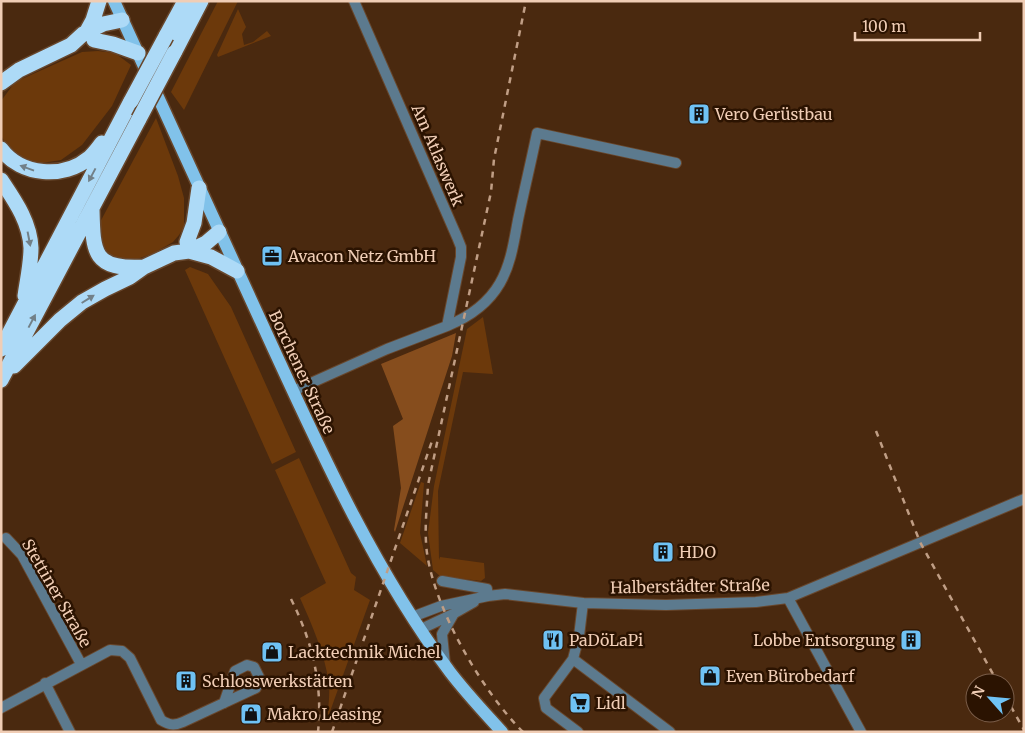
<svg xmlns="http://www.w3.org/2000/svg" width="1025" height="733" font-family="Merriweather,serif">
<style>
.green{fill:#6c390b}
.forest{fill:#864d1d}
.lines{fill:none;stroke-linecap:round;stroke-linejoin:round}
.minor-casing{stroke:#68472d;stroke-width:12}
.major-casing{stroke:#68472d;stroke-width:15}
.highway-casing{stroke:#68472d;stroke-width:18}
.minor{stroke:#5c7a8e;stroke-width:10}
.major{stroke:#81c2ea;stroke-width:12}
.highway{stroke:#addaf7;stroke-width:15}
.rail{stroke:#c09e85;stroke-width:2.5;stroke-dasharray:6 6;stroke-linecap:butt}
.highway-bridge-casing{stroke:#68472d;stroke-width:18;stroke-linecap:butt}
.highway-bridge{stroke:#addaf7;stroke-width:15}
.oneway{fill:#728088}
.labels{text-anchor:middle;stroke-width:5;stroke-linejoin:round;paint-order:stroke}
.poi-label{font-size:16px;fill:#f0cdb5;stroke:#2b1301;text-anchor:start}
.street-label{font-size:16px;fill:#f0cdb5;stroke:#2b1301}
</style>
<rect width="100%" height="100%" fill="#4a290f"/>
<path class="green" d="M218,1H238L184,110L171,92Z
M238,9L246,27L242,34L244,45L253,42L267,31L271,36L218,57L217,55Z
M98,51L115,53L131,65L112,106L82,145L61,160L36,164L19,159L6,145L1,135V101L15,82L82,52Z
M156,118L178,176L184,198V227L179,235L173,242L154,253L132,261L117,258L109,254L102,245L99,224Z
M190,267L208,274L231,307L296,452L272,464L185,270Z
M483,317L493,374L463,372L438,491L439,560L440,557L484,563L485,578L481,581L440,576L433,570L428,533L434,486L467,329Z
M299,458L351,573L356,577L354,590L370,600L327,720C328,708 330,696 329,684C325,654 312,625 300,598L326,583L275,470Z
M421,482L424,483L420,533L427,566L400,543Z"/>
<path class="forest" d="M456,333L452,356L395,532L394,530L401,488L393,426L403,419L381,364Z"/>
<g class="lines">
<g class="minor-casing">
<path id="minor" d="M447,326C469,317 488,304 500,283C511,264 514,241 518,220C524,191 531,162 537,133L676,163
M293,391L387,349L447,326L461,257V247L457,237L354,1
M6,538L22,555L81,664
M442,581L487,589L488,596
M788,598L861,732
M412,617L441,606L488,596L505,594L583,603L666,605L756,602L788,598L1024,499
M421,629L453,614L474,602
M573,659L670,732
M445,664L442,634L453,615
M45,683L70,732
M1,708L110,650L122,651L130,658L161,720C169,725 174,726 183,722L256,688L259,677L254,667L247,665L235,671L224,703
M578,732L546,708L544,698L573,659L579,636L583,603"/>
</g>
<g class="major-casing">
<path id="major" d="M114,1C168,117 220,234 274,350C325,461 377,574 450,672C466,693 484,712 502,732"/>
</g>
<g class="highway-casing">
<path id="highway" d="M87,31L93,20L99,1
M166,36L185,1
M94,40L113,44L138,53
M174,53L201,1
M1,83L19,70L71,45L83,34L103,24L122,20
M1,149C21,176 64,179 89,158C94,154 98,148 102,143
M1,180C15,201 30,222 31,248C31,264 27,281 25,296
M92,209C93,253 93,270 144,267
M187,242L194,223L199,188
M189,251L211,257L237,271
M1,349L131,101
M14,366L60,320L82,302L105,289L130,277L144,267L174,253L189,251L206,243L219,232
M1,380L139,119"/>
</g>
<use href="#minor" class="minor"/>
<use href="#major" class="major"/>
<use href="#highway" class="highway"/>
<path class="rail" d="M876,431L920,542L998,683
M291,599C312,641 323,684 318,732
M1005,696L1024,730
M332,732L432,441
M523,732C482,691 435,610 427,553C424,530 427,507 428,485L491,192L494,159L526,1"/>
<g class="highway-bridge-casing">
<path id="highway-bridge" d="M131,101L166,36
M139,119L174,53"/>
</g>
<use href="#highway-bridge" class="highway-bridge"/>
</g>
<defs><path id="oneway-solid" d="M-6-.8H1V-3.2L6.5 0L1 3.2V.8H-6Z" transform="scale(1.25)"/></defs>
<g class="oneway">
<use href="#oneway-solid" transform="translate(27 168) rotate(-160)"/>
<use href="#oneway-solid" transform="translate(92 175) rotate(118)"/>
<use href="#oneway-solid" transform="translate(29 239) rotate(79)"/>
<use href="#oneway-solid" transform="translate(88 299) rotate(-32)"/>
<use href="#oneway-solid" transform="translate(32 321) rotate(-62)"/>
</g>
<defs>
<g id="building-square" transform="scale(1.125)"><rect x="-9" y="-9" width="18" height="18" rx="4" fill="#6fc2f4" stroke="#2b1301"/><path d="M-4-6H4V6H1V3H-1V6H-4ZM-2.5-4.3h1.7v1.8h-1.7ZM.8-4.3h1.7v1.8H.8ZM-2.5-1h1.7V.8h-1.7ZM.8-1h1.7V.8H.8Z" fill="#111"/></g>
<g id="office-square" transform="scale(1.125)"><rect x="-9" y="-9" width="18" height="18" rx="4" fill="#6fc2f4" stroke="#2b1301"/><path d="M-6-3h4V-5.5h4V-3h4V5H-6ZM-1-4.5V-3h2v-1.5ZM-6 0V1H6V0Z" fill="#111"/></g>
<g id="restaurant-square" transform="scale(1.125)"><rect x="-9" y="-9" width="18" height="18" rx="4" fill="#6fc2f4" stroke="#2b1301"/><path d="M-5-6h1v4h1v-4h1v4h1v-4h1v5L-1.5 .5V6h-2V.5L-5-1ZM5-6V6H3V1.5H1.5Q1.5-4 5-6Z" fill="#111"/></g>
<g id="shop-square" transform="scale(1.125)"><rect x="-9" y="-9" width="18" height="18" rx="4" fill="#6fc2f4" stroke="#2b1301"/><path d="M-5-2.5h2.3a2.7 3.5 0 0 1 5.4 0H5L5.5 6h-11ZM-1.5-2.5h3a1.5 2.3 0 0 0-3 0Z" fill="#111"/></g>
<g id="supermarket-square" transform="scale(1.125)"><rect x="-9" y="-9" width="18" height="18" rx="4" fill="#6fc2f4" stroke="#2b1301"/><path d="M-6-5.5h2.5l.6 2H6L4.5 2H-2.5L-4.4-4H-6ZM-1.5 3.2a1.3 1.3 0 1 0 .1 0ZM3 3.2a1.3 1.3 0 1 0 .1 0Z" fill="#111"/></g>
</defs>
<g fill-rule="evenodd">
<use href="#building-square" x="699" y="114"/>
<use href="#office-square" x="272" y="256"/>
<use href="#building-square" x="663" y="552"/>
<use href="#restaurant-square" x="553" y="640"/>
<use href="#building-square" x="911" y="640"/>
<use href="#shop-square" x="272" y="652"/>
<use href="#shop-square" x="710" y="676"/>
<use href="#building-square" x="186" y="681"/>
<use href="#supermarket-square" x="580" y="703"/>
<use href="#shop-square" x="251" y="714"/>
</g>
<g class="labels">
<g class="poi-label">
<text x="715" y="120">Vero Gerüstbau</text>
<text x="288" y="262">Avacon Netz GmbH</text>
<text x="679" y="558">HDO</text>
<text x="569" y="646">PaDöLaPi</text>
<text x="895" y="646" text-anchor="end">Lobbe Entsorgung</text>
<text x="288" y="658">Lacktechnik Michel</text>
<text x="726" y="682">Even Bürobedarf</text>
<text x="202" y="687">Schlosswerkstätten</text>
<text x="596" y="709">Lidl</text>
<text x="267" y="720">Makro Leasing</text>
</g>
<g class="street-label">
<text transform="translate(438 155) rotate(67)" y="6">Am Atlaswerk</text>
<text transform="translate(302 372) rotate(65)" y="6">Borchener Straße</text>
<text transform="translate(690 586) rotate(-1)" y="6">Halberstädter Straße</text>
<text transform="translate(57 593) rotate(60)" y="6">Stettiner Straße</text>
</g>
</g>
<rect width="1025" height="733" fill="none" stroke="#f0cdb5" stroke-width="5"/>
<g transform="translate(990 698) rotate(297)"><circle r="24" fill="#2b1301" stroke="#7a5d49"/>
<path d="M0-4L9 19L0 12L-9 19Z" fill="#6fc2f4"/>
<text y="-8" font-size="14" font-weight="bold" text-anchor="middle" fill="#f0cdb5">N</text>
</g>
<path d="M855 32v8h125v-8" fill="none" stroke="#f0cdb5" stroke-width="2.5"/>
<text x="862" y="32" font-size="15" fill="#f0cdb5" stroke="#2b1301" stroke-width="4" paint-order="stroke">100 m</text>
</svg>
